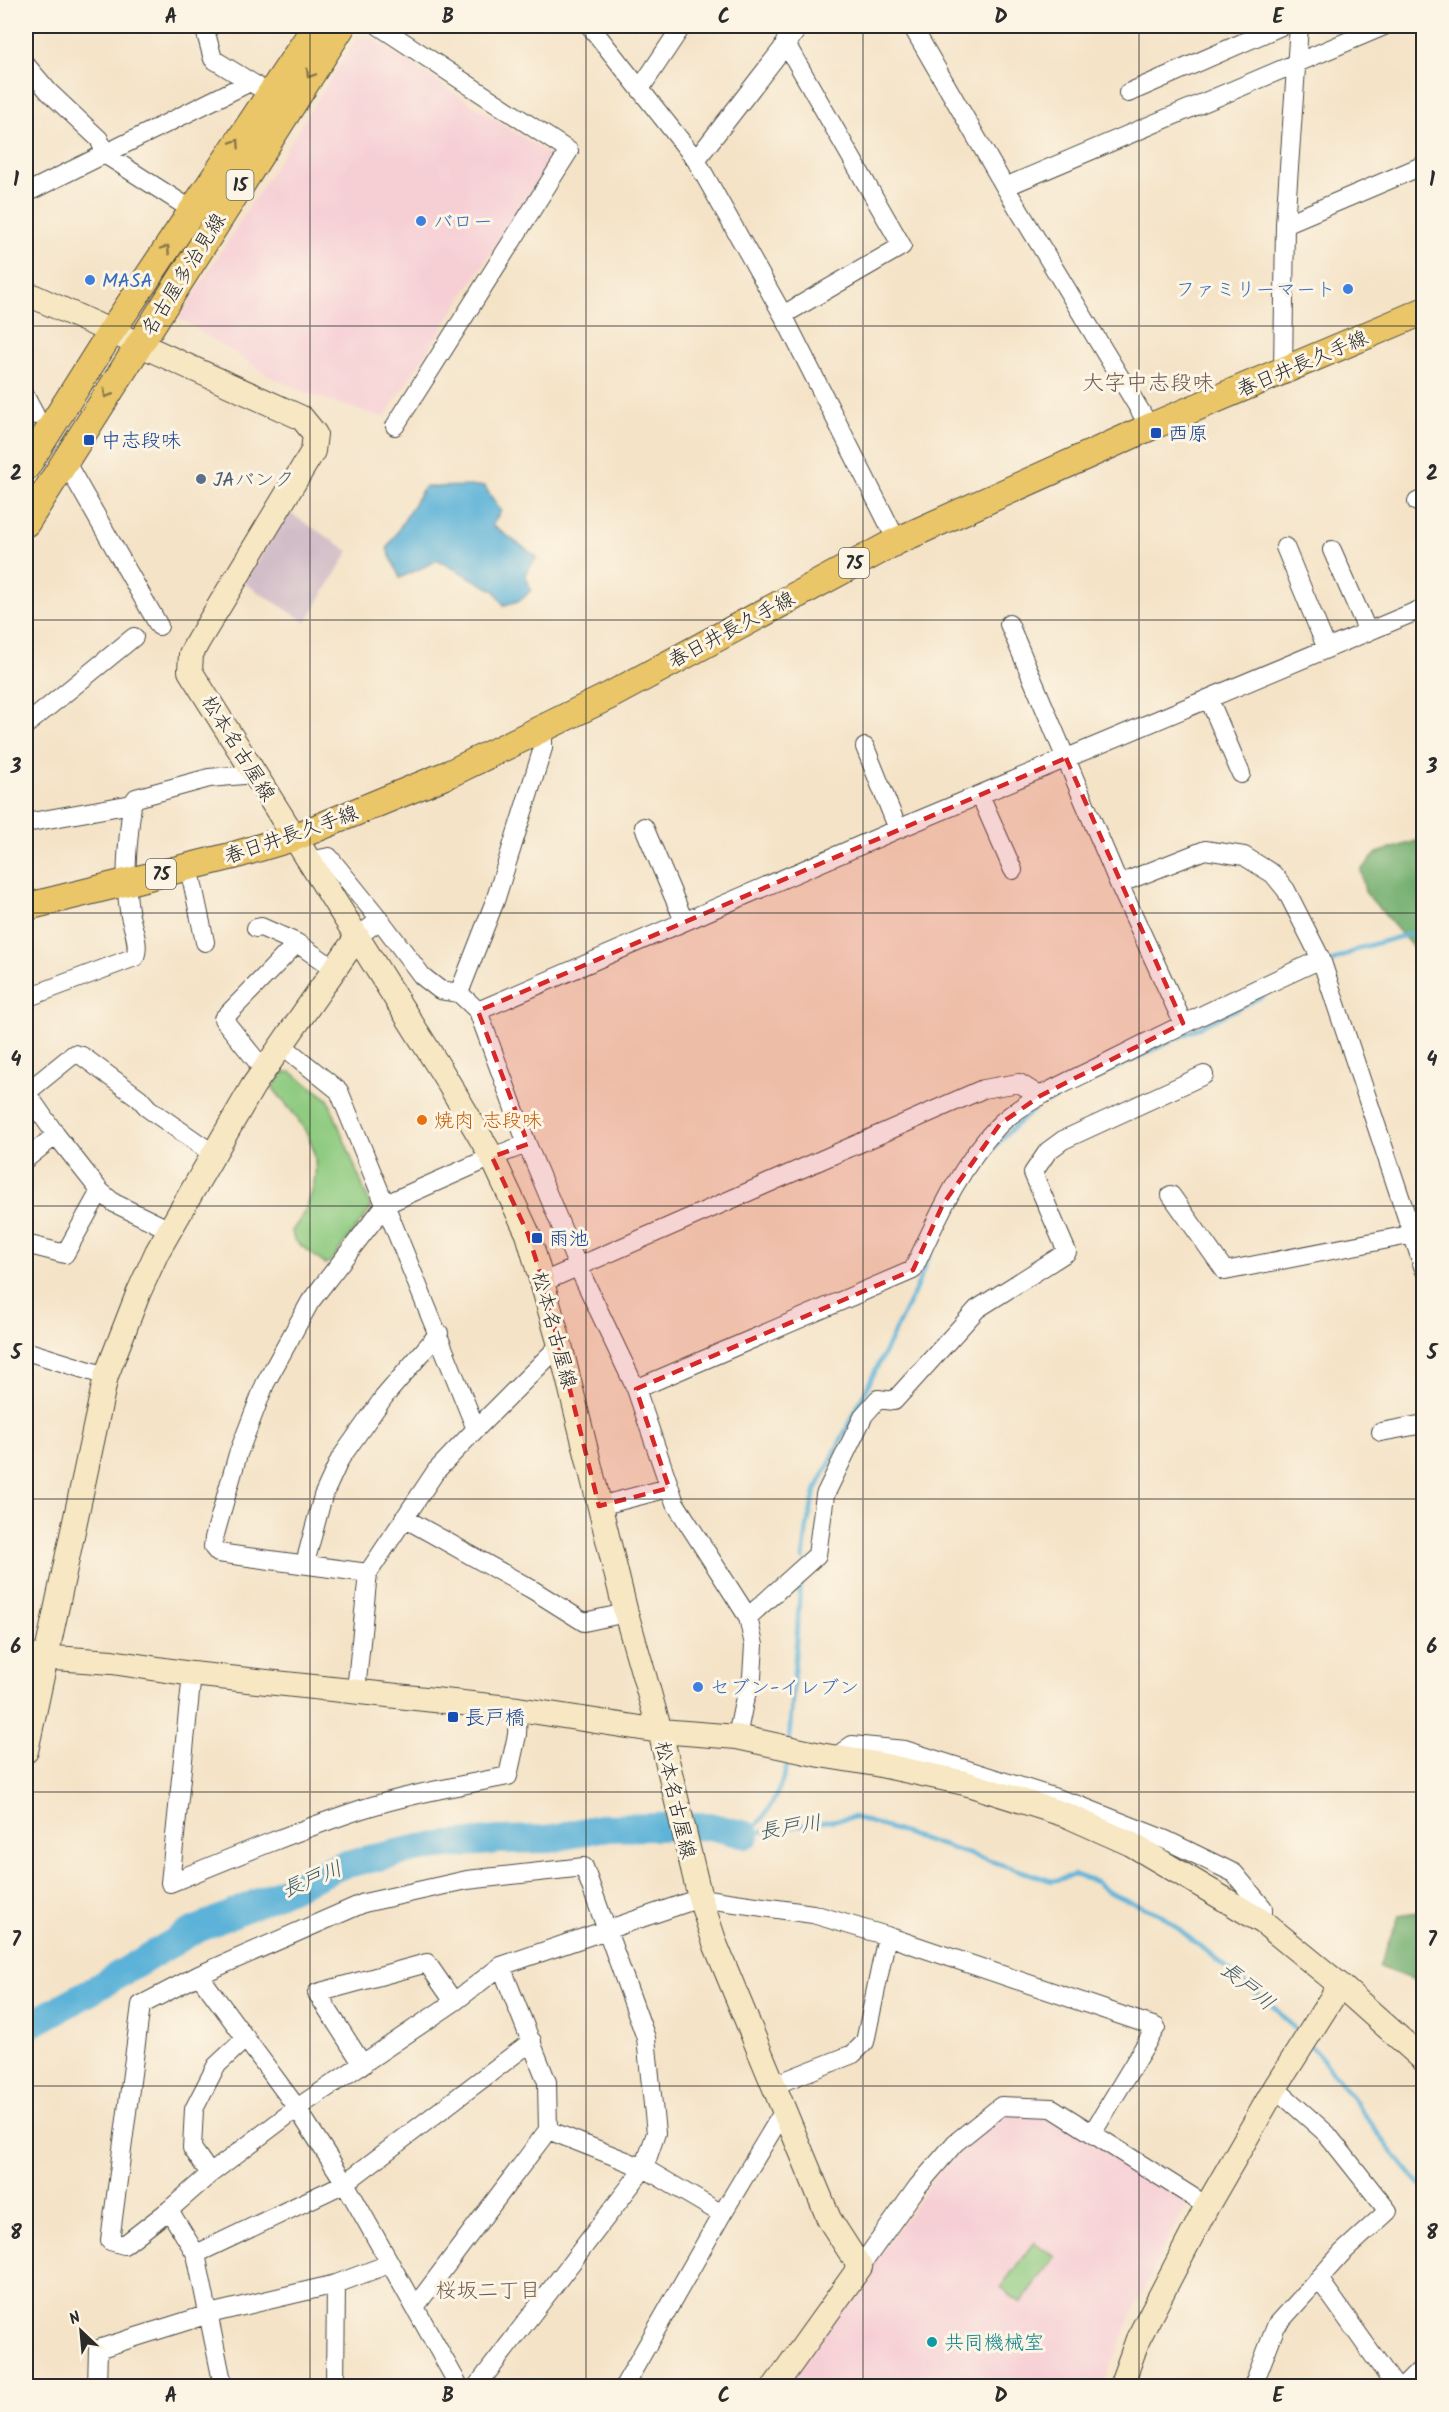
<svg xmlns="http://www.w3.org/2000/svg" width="1449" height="2412" font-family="Kalam,'Klee One',sans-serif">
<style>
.built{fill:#f6cfd5}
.industrial{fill:#d1bdc8}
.green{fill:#8fcb81;stroke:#5d7b56;stroke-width:1.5}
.forest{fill:#73af6f;stroke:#4f6d4d;stroke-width:1.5}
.water{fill:#5bb2d8;stroke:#436e82;stroke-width:1.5}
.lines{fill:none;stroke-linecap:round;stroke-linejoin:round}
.stream{stroke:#5bb2d8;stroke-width:4.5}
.river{stroke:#5bb2d8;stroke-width:28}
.street-casing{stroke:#494742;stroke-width:20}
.secondary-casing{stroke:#494742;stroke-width:26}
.primary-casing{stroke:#494742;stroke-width:29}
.street{stroke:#fff;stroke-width:18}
.secondary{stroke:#f7e8c3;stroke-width:24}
.primary{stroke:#eac669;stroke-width:27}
.oneway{stroke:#8a784a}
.marked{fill:#d62828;fill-opacity:0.2;stroke:#d62828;stroke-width:4.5;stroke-dasharray:12 8;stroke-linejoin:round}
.grid{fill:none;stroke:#2b2b2b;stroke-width:1.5;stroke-opacity:0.55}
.shop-dot{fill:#3f7fe0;stroke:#fcf5e5;stroke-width:2}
.transit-dot{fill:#1a4fb4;stroke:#fcf5e5;stroke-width:2}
.service-dot{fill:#5c6f8a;stroke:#fcf5e5;stroke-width:2}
.food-dot{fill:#e8710a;stroke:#fcf5e5;stroke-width:2}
.culture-dot{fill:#0f9aa8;stroke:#fcf5e5;stroke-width:2}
.labels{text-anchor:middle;stroke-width:6;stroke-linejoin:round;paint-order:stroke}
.shield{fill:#fcf5e5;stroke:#6a6863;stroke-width:1.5}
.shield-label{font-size:18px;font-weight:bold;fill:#2b2b2b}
.shop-label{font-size:20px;fill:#366cbe;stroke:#fcf5e5;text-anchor:start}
.street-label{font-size:20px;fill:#2b2b2b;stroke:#fcf5e5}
.transit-label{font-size:20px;fill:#164399;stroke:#fcf5e5;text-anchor:start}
.service-label{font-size:20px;fill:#4e5e75;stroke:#fcf5e5;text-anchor:start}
.food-label{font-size:20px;fill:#c56008;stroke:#fcf5e5;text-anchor:start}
.culture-label{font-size:20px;fill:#0d838f;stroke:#fcf5e5;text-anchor:start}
.water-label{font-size:21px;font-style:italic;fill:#3c5a68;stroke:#fcf5e5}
.neighbourhood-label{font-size:21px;fill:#6f5a53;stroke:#fcf5e5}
.quarter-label{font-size:22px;fill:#6f5a53;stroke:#fcf5e5}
.neatline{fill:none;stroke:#2b2b2b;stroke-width:2}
.grid-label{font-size:20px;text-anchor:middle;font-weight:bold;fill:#2b2b2b}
</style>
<rect width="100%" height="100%" fill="#fcf5e5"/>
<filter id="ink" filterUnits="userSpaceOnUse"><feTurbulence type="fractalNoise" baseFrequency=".0167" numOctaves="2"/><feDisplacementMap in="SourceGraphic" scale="12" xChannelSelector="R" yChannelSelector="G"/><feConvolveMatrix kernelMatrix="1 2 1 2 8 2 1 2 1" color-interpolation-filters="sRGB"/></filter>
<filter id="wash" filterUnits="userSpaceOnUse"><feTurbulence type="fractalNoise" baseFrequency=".008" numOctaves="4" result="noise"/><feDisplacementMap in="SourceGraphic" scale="24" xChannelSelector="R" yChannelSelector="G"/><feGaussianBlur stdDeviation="1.35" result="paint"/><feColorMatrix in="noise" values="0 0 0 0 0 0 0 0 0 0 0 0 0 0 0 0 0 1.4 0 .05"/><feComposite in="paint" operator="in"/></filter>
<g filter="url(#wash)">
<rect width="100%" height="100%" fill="#f4e3c7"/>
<path class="built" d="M368,36L548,154L549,163L384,418L309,394L273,378L179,318L355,40Z
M1002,2112H1050L1184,2197L1187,2207L1171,2233L1131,2317L1103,2386H785L931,2183L960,2150Z"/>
<path class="industrial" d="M288,512L349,551L306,622L244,583Z"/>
<path class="green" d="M291,1072L328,1099L370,1205V1210L331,1261L325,1264L294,1240L292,1231C313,1204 325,1164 306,1132C297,1116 284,1102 273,1088L283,1073Z
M1034,2242L1055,2257L1021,2303L1000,2288Z"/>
<path class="forest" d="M1423,839H1424L1423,959L1365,892L1361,870L1377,853Z
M1423,1912V1983L1379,1967L1399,1916Z"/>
<path class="water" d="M484,486L501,511L492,525L537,557L525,574L531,590L521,600L504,605L495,591L438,560L400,578L387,549L424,487Z"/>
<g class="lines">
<path class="stream" d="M1327,964L1360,948L1424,930
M1047,1102L1263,996
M946,1221C974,1176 991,1142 1035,1109
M803,1559L807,1527L815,1492L914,1293L932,1250
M789,1741L801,1576
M748,1834L854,1817L1052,1881L1075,1875L1096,1882L1108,1892L1162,1915L1276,2009L1300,2034
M746,1835C768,1818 786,1782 788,1755
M1310,2045C1352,2089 1380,2145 1424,2188"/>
<path class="river" d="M26,2027L93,1990L189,1933L342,1865L420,1848L498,1840L550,1839L600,1828L709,1826L746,1835"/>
</g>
</g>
<g filter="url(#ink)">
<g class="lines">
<g class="street-casing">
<path id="street" d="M204,26L213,59L257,86
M379,26L569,151L395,426
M590,26L696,160L783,315L897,541
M912,26L1005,187L1150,427
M26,65L49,92L99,139L106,155L192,210
M640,89L682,26
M1128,93L1281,26
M696,160L800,26
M1005,187L1384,26
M26,193L250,82
M1285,224L1424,165
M783,315L902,246L785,42
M1283,372L1285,224L1299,26
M26,398L35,415
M65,461L159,626
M1417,502L1424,499
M1285,547L1327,649
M1332,550L1368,632
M1009,624L1119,884L1183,1023
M1209,699L1241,774
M26,725L134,637
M865,747L898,829
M980,795L1013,870
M26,823L132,804L136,798L209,778L255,774
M644,827L684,921
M310,861L329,857L380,920
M189,867L205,942
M1119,884L1205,850L1244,856L1273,874L1286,890L1321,959
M256,928L261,927L297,943
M357,937L380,920L422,976L440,990L459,993L478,1011L527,1144L578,1267L636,1389L675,1503L748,1617L754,1645L752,1677L744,1702L737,1737
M459,993L495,901L543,748V729
M26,998L135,957C140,945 133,929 130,916C123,879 128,841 132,804
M478,1011L898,829L1424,608
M283,1046L339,1091L476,1429
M264,1070L223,1019L297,943L336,970
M26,1092L56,1135L100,1191L114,1203L170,1230
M26,1093L74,1054L82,1056L139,1098L149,1109L215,1155
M26,1159L56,1135
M1171,1195L1225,1271L1414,1234
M26,1244L65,1254L100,1191
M543,1282L983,1089L1019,1083L1040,1096
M26,1351L106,1376
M636,1389L913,1270C937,1219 959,1167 998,1126C1021,1102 1070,1081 1100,1066C1173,1029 1247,993 1321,959L1424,1269
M1381,1432L1424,1424
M599,1506L669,1488
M404,1518L533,1590L584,1622L626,1613
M305,1563L323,1496L340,1459L384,1397L439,1333
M368,1573L218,1553L213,1547L214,1538L238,1454L265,1384L310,1302L386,1204L492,1157L527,1144
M748,1617L817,1555L825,1495L864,1415L878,1399L894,1401L977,1309L1067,1252L1033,1173L1048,1151L1063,1140L1204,1075
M192,1674L170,1883C233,1857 296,1831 362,1809C409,1794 459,1786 508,1776L517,1735L518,1709
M356,1691L368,1573L436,1471L476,1429L560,1345
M834,1758L852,1745L905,1750L1078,1805L1166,1840L1234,1873L1263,1908V1922
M199,1975L297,2108L345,2183L459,2386
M363,2065L317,1993L427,1963L454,2002
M774,2085L853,2054L865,2042L887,1936
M548,2130L644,2168L722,2214
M210,2174L192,2148L194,2109L216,2066L246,2038
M169,2210L196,2254L345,2183L532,2041
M196,2254L223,2386
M860,2267L918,2186L955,2143L1001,2106L1052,2108L1207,2206
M1319,2279L1395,2386
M415,2307L548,2130L547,2082L501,1966
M97,2386L98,2349L209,2314L336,2284L389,2264
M335,2386L336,2284
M477,2386L644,2168L656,2133L646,2038L584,1867L467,1880L364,1903L199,1975L141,2005L110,2241L124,2245L169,2210L210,2174L297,2108L454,2002L501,1966L700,1898L813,1914L887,1936L1156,2027L1093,2132
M624,2386L722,2214L785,2109
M1253,2386L1276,2326L1342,2253L1388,2211L1327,2134L1275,2088
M1404,2386L1424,2366"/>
</g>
<g class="secondary-casing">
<path id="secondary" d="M26,293L302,418L315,434L313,451L198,641L191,654L190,671L442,1072L492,1157L528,1234L560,1345L626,1613L660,1731L700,1898L716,1946L829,2219L860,2267L775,2386
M26,1656L112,1662L192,1674L518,1709L660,1731L737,1737L820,1755L876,1764L965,1783L1066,1815L1131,1844L1263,1922L1340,1985L1424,2060
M26,1751L106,1376L138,1294L157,1252L253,1086L357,937
M1121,2386L1138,2339L1207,2206L1275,2088L1340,1985"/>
</g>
<g class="primary-casing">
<path id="primary" d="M26,467L111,332L316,26
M26,523L342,26
M26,907L232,856L295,837L451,773L609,696L897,541L1150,427L1424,311"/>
</g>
<use href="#street" class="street"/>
<use href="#secondary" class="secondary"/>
<use href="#primary" class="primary"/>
</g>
<defs><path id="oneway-chevron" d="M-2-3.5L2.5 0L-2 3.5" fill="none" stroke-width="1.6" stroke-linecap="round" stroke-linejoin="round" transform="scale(1.5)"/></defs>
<g class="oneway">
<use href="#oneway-chevron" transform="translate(310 74) rotate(123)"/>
<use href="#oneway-chevron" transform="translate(236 143) rotate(-56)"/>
<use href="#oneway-chevron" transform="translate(166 249) rotate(-56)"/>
<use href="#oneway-chevron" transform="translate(107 394) rotate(122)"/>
</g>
</g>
<path class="marked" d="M1066,758L1183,1023L1040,1096L1000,1124L943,1204L913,1270L636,1389L669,1488L599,1506L543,1282L528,1234L492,1157L528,1144L478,1011Z"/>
<path class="grid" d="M310,26V2386M586,26V2386M863,26V2386M1139,26V2386M26,326H1424M26,620H1424M26,913H1424M26,1206H1424M26,1499H1424M26,1792H1424M26,2086H1424"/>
<g class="shop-dot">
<circle cx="421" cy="221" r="6"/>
<circle cx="90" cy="280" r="6"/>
<circle cx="1348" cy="289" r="6"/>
<circle cx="698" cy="1687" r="6"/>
</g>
<g class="transit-dot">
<rect x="1150" y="427" width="12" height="12" rx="3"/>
<rect x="83" y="434" width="12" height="12" rx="3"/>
<rect x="531" y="1232" width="12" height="12" rx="3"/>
<rect x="447" y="1711" width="12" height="12" rx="3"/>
</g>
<circle class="service-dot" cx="201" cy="479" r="6"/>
<circle class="food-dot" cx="422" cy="1120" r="6"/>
<circle class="culture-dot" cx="932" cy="2342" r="6"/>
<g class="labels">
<g class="shield">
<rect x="226.5" y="170" width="27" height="30" rx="4.5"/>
<rect x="839" y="548" width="30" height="30" rx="4.5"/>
<rect x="146" y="859" width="30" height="30" rx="4.5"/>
</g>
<g class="shield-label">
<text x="240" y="191">15</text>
<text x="854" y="569">75</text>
<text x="161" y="880">75</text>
</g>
<g class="shop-label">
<text x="433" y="228">バロー</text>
<text x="102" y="287">MASA</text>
<text x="1336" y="296" text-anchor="end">ファミリーマート</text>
<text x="710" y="1694">セブン-イレブン</text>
</g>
<g class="street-label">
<text transform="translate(183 274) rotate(-58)" y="7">名古屋多治見線</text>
<text transform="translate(1302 363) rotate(-23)" y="7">春日井長久手線</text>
<text transform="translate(731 629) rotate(-28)" y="7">春日井長久手線</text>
<text transform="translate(239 748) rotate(58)" y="7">松本名古屋線</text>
<text transform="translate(291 834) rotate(-19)" y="7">春日井長久手線</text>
<text transform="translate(555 1330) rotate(75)" y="7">松本名古屋線</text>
<text transform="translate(676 1800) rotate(77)" y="7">松本名古屋線</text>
</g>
<g class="transit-label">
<text x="1168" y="440">西原</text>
<text x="101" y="447">中志段味</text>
<text x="549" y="1245">雨池</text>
<text x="465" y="1724">長戸橋</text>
</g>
<g class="service-label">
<text x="213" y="486">JAバンク</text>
</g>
<g class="food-label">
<text x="434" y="1127">焼肉 志段味</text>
</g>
<g class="culture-label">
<text x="944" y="2349">共同機械室</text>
</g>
<g class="water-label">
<text transform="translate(790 1827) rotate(-9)" y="7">長戸川</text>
<text transform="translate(312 1879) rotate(-22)" y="7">長戸川</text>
<text transform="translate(1248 1986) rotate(40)" y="7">長戸川</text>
</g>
<g class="neighbourhood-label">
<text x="488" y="2297">桜坂二丁目</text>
</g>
<g class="quarter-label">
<text x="1148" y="390">大字中志段味</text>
</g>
</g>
<rect width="1449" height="2412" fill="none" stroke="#fcf5e5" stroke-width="66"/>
<g transform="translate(81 2331) rotate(334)" stroke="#fcf5e5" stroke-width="4.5" paint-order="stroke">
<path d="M0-4.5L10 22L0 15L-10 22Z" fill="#2b2b2b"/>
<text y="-9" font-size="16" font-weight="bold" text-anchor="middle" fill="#2b2b2b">N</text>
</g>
<rect x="33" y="33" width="1383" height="2346" class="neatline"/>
<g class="grid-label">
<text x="171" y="23">A</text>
<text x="448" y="23">B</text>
<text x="724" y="23">C</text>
<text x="1001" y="23">D</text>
<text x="1278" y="23">E</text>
<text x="16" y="186">1</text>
<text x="1432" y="186">1</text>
<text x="16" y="480">2</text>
<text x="1432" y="480">2</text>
<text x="16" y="773">3</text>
<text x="1432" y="773">3</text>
<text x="16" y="1066">4</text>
<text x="1432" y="1066">4</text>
<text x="16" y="1359">5</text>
<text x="1432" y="1359">5</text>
<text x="16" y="1653">6</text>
<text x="1432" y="1653">6</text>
<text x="16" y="1946">7</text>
<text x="1432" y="1946">7</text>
<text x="16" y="2239">8</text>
<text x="1432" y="2239">8</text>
<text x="171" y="2402">A</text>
<text x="448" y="2402">B</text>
<text x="724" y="2402">C</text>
<text x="1001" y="2402">D</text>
<text x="1278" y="2402">E</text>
</g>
</svg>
